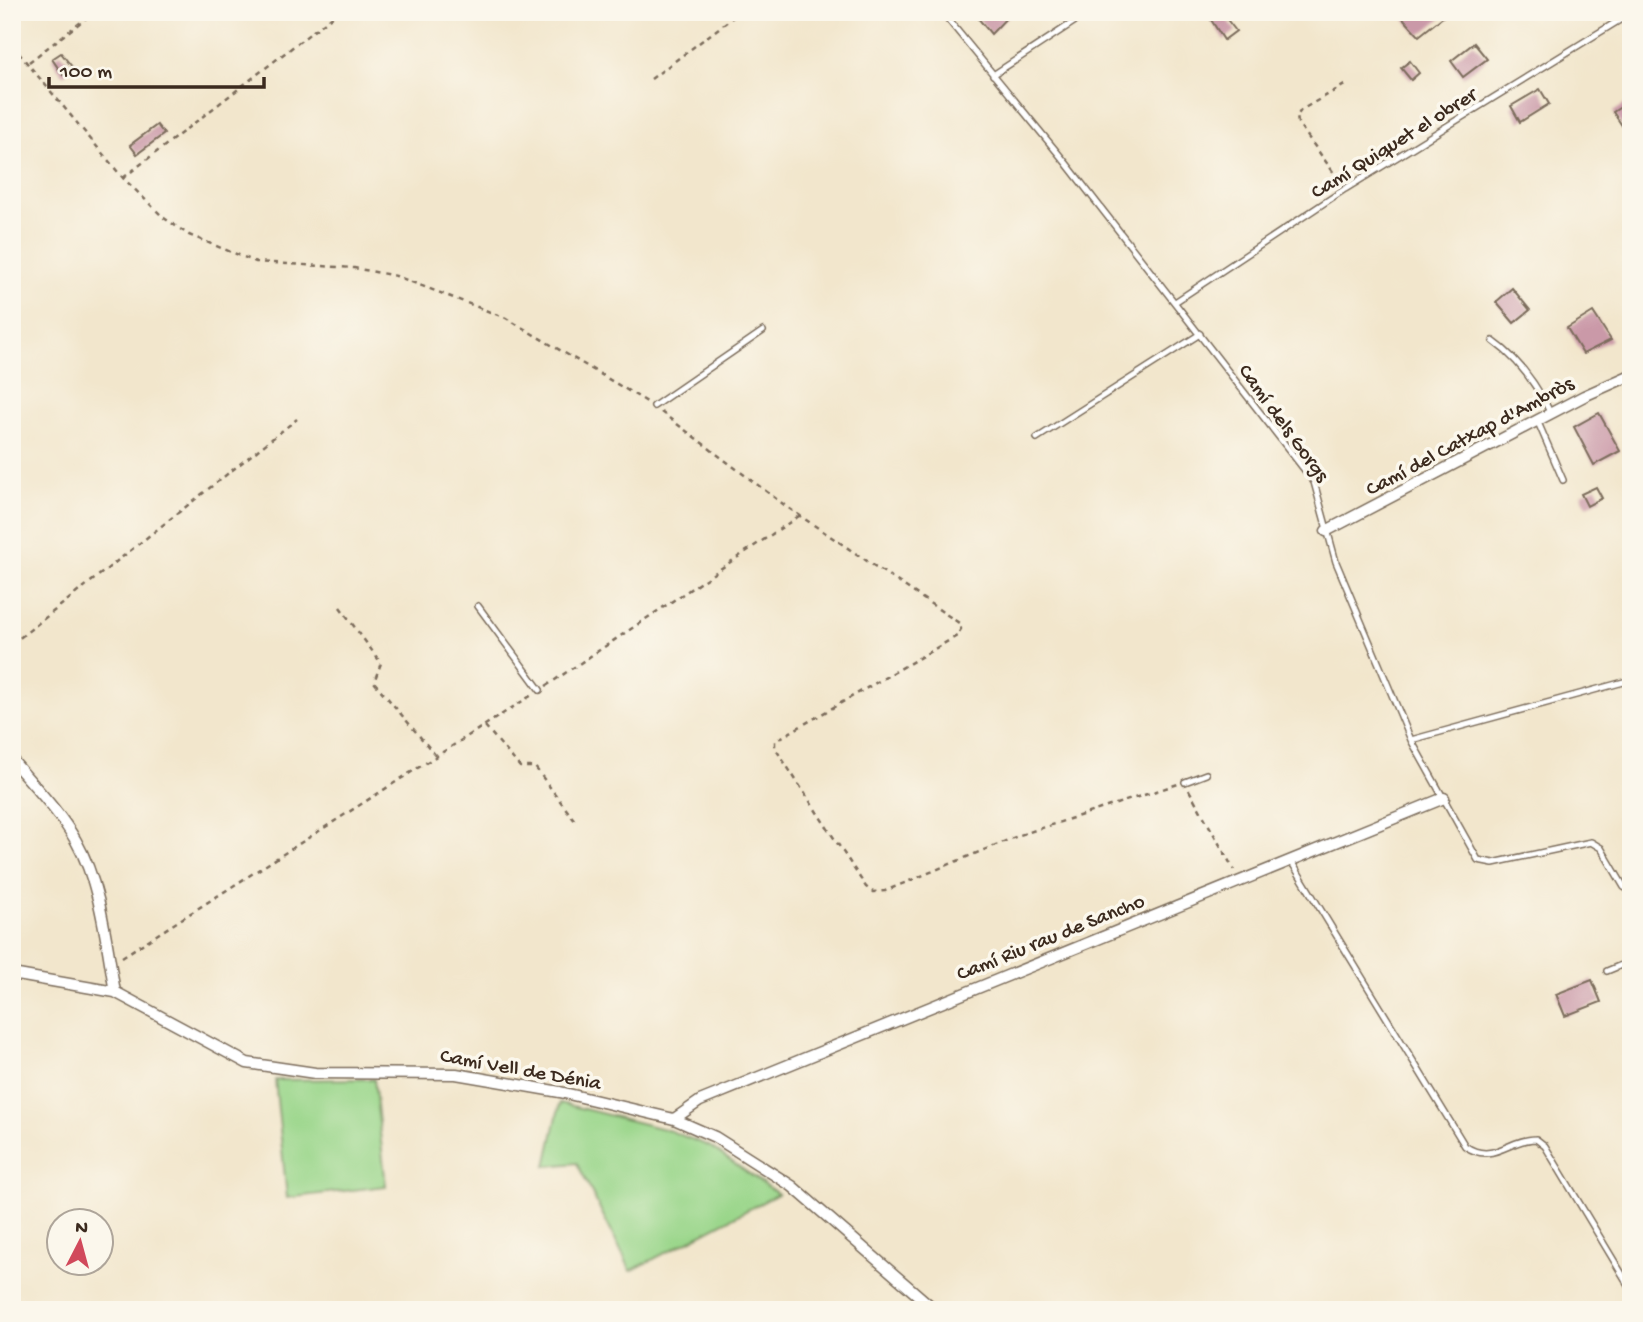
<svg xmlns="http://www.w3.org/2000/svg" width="1643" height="1322" font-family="'Gochi Hand',sans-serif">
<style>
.green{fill:#9ad68a;stroke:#6a8054;stroke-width:2}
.building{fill:#ca99a8}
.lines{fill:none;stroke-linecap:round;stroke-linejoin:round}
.service-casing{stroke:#7b6c5b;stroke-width:8}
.minor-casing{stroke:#7b6c5b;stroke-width:13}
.path{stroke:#7b6c5b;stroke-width:2.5;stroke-dasharray:5 5;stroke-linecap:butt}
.service{stroke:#fff;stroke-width:5}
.minor{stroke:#fff;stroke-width:10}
.labels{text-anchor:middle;stroke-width:7;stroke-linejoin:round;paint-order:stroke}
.street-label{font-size:21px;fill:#3b2a1e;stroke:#fbf7ec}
</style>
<rect width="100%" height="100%" fill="#fbf7ec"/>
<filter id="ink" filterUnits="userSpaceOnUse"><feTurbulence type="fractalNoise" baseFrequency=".0143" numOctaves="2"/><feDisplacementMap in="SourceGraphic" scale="14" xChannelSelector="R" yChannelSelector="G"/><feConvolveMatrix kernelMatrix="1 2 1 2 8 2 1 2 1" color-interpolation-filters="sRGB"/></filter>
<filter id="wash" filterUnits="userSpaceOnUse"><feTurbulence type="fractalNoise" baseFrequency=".00686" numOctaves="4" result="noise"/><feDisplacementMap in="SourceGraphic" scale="28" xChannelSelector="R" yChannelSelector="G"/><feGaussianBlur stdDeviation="1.57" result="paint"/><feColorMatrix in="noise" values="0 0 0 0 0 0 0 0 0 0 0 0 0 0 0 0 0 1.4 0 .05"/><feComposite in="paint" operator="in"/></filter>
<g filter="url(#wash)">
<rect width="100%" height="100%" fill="#f2e6cc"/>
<path class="green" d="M374,1079L386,1186L287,1198L275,1080Z
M560,1103L668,1130L709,1146L778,1194L631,1271L577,1163L546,1166Z"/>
<g id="blocks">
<path class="building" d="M984,12H1012L991,34L977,17Z
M1206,12H1221L1236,31L1224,40Z
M1410,12H1449L1419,36L1403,18Z
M1474,43L1487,59L1463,77L1451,61Z
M61,53L73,68L63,75L52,59Z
M1410,61L1419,73L1411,80L1401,68Z
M1540,89L1549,104L1520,122L1511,106Z
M1627,103L1631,109V139L1613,112Z
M157,125L164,134L137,154L130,145Z
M1512,288L1530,310L1514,323L1496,302Z
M1593,312L1611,340L1583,354L1567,328Z
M1599,413L1620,451L1594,465L1574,427Z
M1596,487L1602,498L1587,506L1581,494Z
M1592,980L1601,1002L1565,1016L1556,994Z"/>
</g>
</g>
<g filter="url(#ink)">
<use href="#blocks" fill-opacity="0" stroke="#7b6c5b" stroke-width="2"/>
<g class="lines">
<g class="service-casing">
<path id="service" d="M942,12L1066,163L1314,482L1336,562L1411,740L1478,860L1493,863L1591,842L1601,848L1624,887L1631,891
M993,75L1089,12
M1175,302L1345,189L1631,13
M1493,341C1520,360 1537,385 1551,414
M654,406L763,331
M1537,420L1563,480
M1037,438L1200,334
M478,606L540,690
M1411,740L1631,680
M1185,782L1206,774
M1291,861L1465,1146C1493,1165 1508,1139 1536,1139L1545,1146L1631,1289
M1607,971L1631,961"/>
</g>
<g class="minor-casing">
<path id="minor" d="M1326,531L1584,396L1631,375
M12,760C34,786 59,811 76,841C101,885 106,942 115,992
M12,974L115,992L247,1063L315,1073L456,1074L560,1092L674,1119L715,1137L792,1186L935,1310
M674,1119L700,1101L1444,798
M12,1306L13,1310"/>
</g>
<path class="path" d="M12,45L123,178L164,218L189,235L256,262L354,268L396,276L506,318L647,402
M29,62L94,12
M651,79L740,12
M123,178L338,12
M1339,180L1298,123L1297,116L1301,110L1348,83
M661,412L787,507L959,623L961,629L957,636L775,741V748L866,887L873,892L885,891L1020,835L1178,784
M340,607L381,663L374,682L437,757
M12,644L297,419
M546,686L799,516
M485,726L520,767H535L575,821
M1189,790L1234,870
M122,957L532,695"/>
<use href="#service" class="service"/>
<use href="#minor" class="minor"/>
</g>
</g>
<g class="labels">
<g class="street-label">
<text transform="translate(1393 142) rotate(-32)" y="7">Camí Quiquet el obrer</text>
<text transform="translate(1285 422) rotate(54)" y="7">Camí dels Gorgs</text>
<text transform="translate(1469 435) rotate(-28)" y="7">Camí del Catxap d'Ambròs</text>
<text transform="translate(1050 936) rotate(-22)" y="7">Camí Riu rau de Sancho</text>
<text transform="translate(521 1068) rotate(10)" y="7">Camí Vell de Dénia</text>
</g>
</g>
<rect width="1643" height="1322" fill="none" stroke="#fbf7ec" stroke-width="42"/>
<g transform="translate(80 1242) rotate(6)"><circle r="33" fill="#fbf7ec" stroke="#aea59a" stroke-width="2"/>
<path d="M0-5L12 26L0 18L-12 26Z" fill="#d1495b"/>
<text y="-10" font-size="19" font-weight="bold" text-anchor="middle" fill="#3b2a1e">N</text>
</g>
<path d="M49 77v10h215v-10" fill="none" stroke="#3b2a1e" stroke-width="3.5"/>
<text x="60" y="77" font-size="21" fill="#3b2a1e" stroke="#fbf7ec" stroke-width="5" paint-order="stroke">100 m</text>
</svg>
